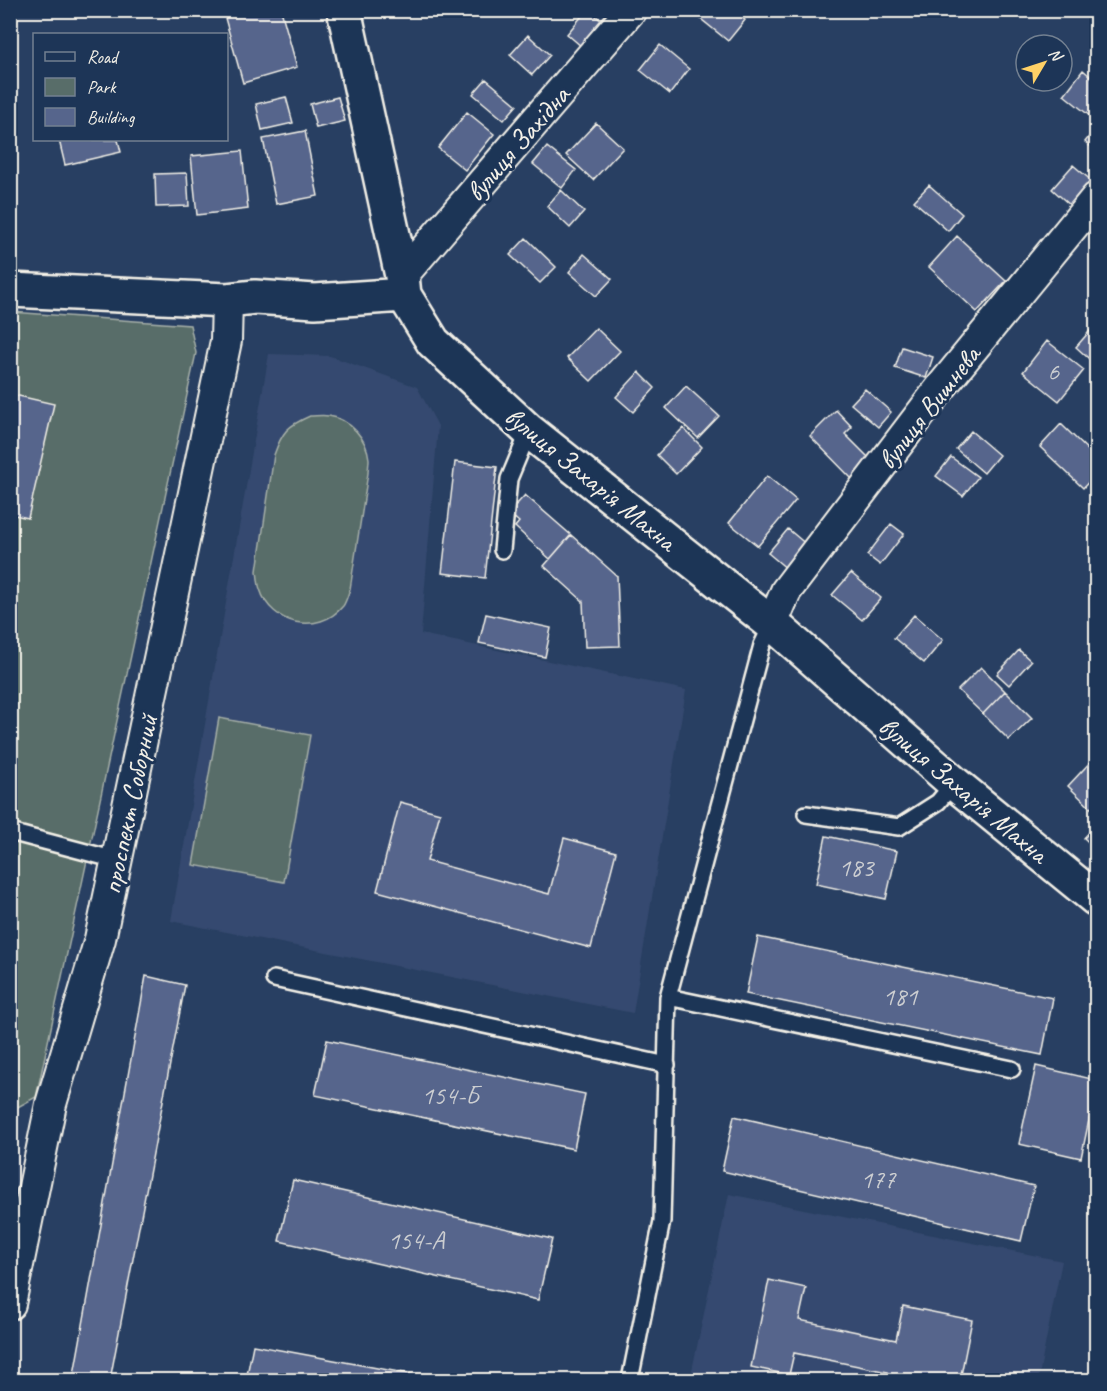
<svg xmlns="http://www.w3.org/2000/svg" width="1107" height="1391" font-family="Caveat,sans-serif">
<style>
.built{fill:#364a6f}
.green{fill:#586d69;stroke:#a6afa8;stroke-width:1.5}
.building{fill:#56658c;stroke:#f4f1e8;stroke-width:1.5}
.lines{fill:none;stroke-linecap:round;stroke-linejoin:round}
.lane-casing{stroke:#f4f1e8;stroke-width:20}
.street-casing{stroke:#f4f1e8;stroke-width:34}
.secondary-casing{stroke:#f4f1e8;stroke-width:38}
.lane{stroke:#1d3557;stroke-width:15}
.street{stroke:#1d3557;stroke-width:30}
.secondary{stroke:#1d3557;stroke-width:33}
.labels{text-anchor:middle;stroke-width:6;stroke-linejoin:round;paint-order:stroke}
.number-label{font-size:26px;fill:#ccced1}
.street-label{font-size:28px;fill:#f4f1e8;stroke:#1d3557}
</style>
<rect width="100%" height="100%" fill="#283f62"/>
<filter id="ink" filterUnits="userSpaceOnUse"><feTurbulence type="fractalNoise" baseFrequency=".0167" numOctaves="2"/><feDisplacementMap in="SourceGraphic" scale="12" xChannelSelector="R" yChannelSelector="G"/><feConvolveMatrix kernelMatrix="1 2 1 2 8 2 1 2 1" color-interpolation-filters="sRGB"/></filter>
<g filter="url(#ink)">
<path class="built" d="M269,354L330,356L417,387L438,426L421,634L686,690L633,1013L171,921Z
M729,1194L1062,1261L1038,1380H690Z"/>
<path class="green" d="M11,312L190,325L196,353L40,1079L36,1097L14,1109L11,1127Z
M310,416C316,416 323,415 329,416C350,419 367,439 369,459C369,464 368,469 368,473L350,589C348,594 346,602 343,606C318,636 271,625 260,589C258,584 258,577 257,571L274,455C282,432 287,426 310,416Z
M219,718L310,735L284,882L193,865Z"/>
<path class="building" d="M250,10H281L297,67L243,83L225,18Z
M587,10H589L603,22L582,47L567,34Z
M699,10H733L745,20L728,41L696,15Z
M528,35L550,55L532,75L510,55Z
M660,45L689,69L670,94L640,70Z
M1083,70L1096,81V121L1064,95Z
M486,79L517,105L504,120L473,94Z
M286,97L293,123L262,130L256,104Z
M338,97L345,121L316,128L310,104Z
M467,112L494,134L465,170L438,148Z
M596,123L623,148L593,180L566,155Z
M1096,128V151L1085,142Z
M305,131L318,196L276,204L263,139Z
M59,140H118L121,152L65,165Z
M547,147L576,170L562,188L533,164Z
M242,151L248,209L197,215L191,156Z
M1073,165L1093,182L1071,206L1052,189Z
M187,173L189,206L156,207L155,174Z
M929,185L962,214L948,231L914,201Z
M561,190L584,212L570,228L547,206Z
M957,236L1006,281L977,312L929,267Z
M526,238L556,267L540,283L510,255Z
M584,254L612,279L596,296L569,272Z
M1096,324V365L1076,347Z
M596,328L620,351L591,381L567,358Z
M1047,341L1084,370L1059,401L1023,372Z
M902,347L933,357L926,378L895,368Z
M639,372L655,388L633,412L616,397Z
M686,386L719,416L698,438L666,408Z
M865,389L891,412L878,427L851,404Z
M10,394L54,404L28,518L10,514Z
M836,410L852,427L845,434L872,461L853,480L810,436Z
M1061,424L1096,458V474L1083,488L1040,447Z
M683,428L702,447L676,474L657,455Z
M971,431L999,455L984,473L956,449Z
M951,457L978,477L963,496L936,476Z
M455,462L497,467L485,578L442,573Z
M767,476L796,500L758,546L729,523Z
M525,495L571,535L550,559L515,527L519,522L509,513Z
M891,524L904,534L880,565L867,555Z
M788,529L814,551L794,575L768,553Z
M571,535L617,576L620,646L585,647L583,601L544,566Z
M851,573L881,598L862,620L832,595Z
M486,614L551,628L545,657L479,643Z
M914,615L943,640L924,663L894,638Z
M1019,650L1031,661L1009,685L997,674Z
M981,667L1005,691L983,714L958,690Z
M1005,691L1032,718L1009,740L983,714Z
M1096,756V813L1068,786Z
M400,802L440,813L427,861L549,894L564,838L616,852L591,948L377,891Z
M1096,825V849L1084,838Z
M826,836L897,851L886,899L816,884Z
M758,937L1053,998L1042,1055L746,994Z
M146,976L185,985L110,1380H73Z
M327,1040L585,1094L574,1149L315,1095Z
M1036,1066L1096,1080V1087L1081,1158L1019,1144Z
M734,1116L1034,1186L1021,1241L722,1171Z
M293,1180L552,1239L538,1300L279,1241Z
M769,1280L806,1288L799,1320L896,1340L903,1306L972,1320L960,1380H886L888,1372L794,1353L789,1375L751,1367Z
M253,1345L442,1380H246Z"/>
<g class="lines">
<g class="lane-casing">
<path id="lane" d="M502,550L509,479L529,431
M806,814L899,827L938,802L954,783
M10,832L116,860
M274,979L667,1065
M668,997L1012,1069
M630,1380L662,1221L668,997L762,645L772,624"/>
</g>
<g class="street-casing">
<path id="street" d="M402,276L631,10
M772,624L786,591L942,386L1096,198
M10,1304L51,1104L100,939L226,341L227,300"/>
</g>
<g class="secondary-casing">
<path id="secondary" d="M344,10L402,276L404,295
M10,290L227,300L255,297L315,301L404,295L433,342L529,431L782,632L954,783L1096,899"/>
</g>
<use href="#lane" class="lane"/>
<use href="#street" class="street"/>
<use href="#secondary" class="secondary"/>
</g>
</g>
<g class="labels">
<g class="number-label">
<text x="1053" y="380">6</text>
<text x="856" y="876">183</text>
<text x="900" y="1005">181</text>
<text x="450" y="1104">154-Б</text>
<text x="878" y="1188">177</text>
<text x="416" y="1249">154-А</text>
</g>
<g class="street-label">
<text transform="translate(517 143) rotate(-49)" y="10">вулиця Західна</text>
<text transform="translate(928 407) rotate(-52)" y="10">вулиця Вишнева</text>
<text transform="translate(591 478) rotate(39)" y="10">вулиця Захарія Махна</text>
<text transform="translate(964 789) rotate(40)" y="10">вулиця Захарія Махна</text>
<text transform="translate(129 804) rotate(-78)" y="10">проспект Соборний</text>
</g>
</g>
<rect width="1107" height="1391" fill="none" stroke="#1d3557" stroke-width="36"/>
<rect x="18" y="18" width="1071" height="1355" fill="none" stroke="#f4f1e8" stroke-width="2" filter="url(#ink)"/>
<rect x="33" y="33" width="195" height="108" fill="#1d3557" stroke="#738091" stroke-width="1.5"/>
<rect x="45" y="52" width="30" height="9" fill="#1d3557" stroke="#738091" stroke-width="1.5"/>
<text x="87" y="63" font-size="18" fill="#f4f1e8">Road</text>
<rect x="45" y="78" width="30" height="18" fill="#586d69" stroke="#738091" stroke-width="1.5"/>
<text x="87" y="93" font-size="18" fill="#f4f1e8">Park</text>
<rect x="45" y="108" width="30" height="18" fill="#56658c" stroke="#738091" stroke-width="1.5"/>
<text x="87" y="123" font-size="18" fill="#f4f1e8">Building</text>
<g transform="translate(1044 63) rotate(51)"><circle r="28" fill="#1d3557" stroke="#738091" stroke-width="1.5"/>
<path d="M0-4.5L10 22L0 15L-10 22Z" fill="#ffd166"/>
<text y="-9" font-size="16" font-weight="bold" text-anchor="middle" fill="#f4f1e8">N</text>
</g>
</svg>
